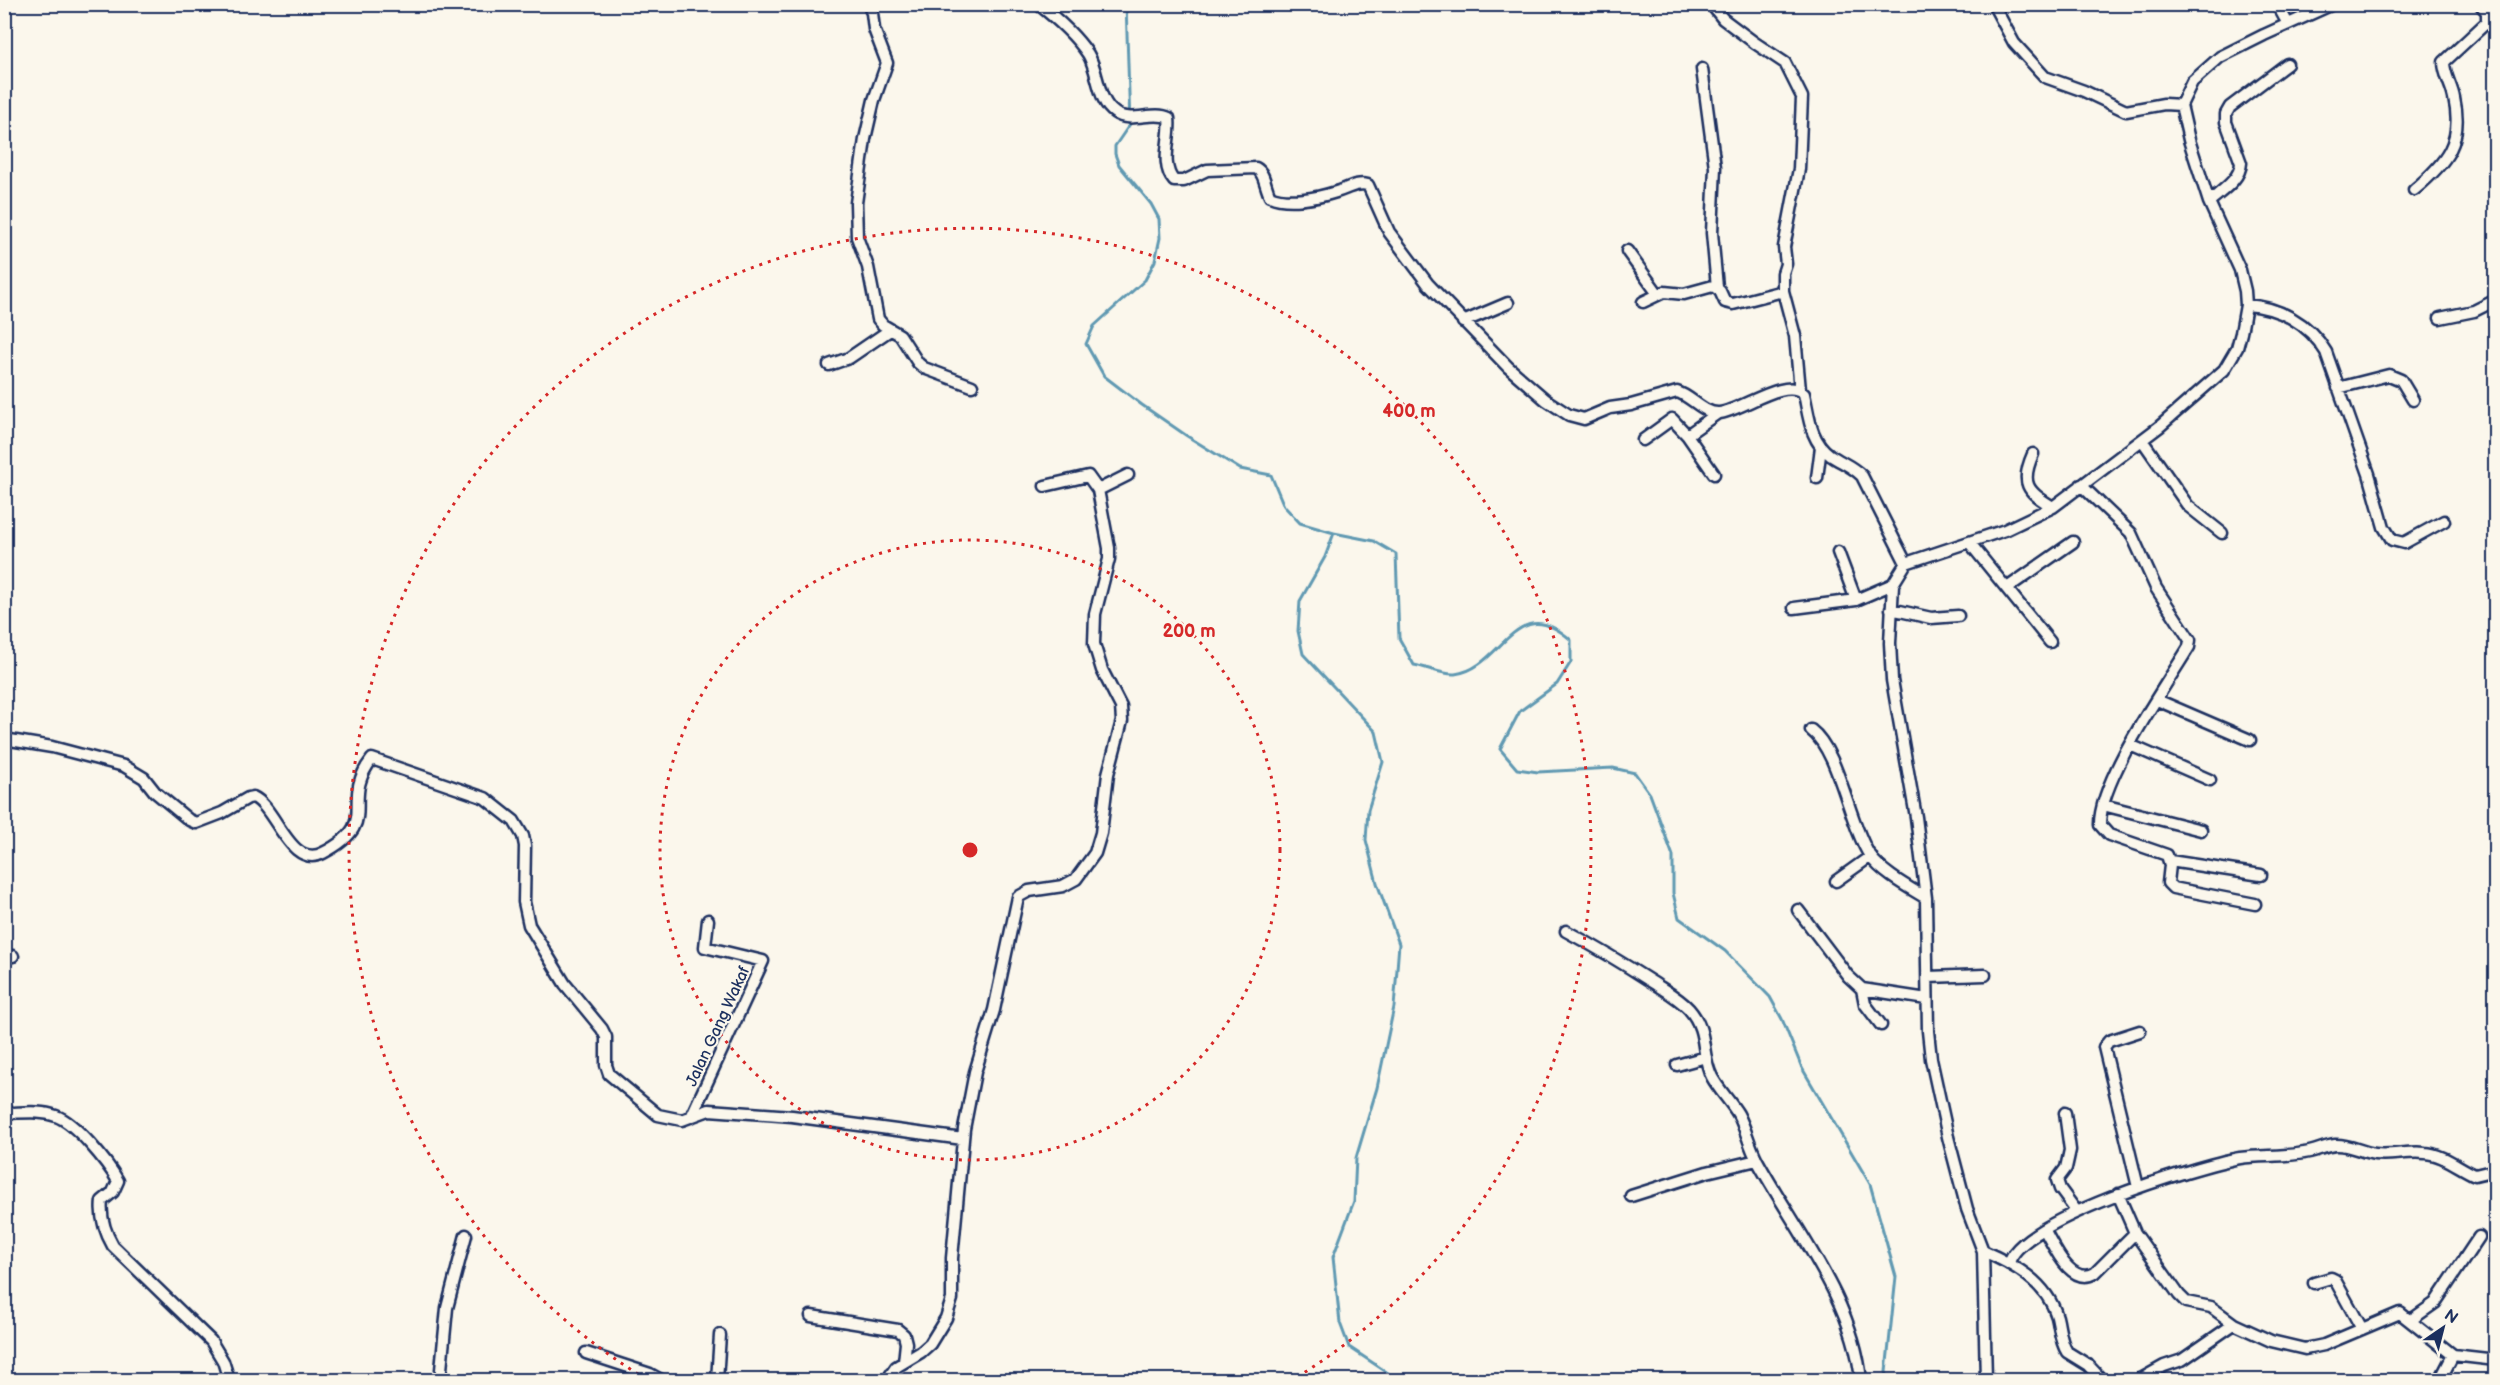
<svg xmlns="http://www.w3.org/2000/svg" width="2500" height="1385" font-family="'Balsamiq Sans',sans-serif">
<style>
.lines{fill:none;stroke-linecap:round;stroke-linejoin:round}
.stream{stroke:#6199b2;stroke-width:3}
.minor-casing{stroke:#1b2f5e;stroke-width:15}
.minor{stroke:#fbf7ec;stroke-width:10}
.ring{fill:none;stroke:#d62828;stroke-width:3;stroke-dasharray:3 6}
.labels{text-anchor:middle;stroke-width:4.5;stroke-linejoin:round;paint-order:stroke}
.street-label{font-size:16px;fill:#1b2f5e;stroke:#fbf7ec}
.centre{fill:#d62828;stroke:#fbf7ec;stroke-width:3}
.ring-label{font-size:18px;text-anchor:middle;font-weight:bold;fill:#d62828;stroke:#fbf7ec;stroke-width:4.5;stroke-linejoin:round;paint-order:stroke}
</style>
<rect width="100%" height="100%" fill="#fbf7ec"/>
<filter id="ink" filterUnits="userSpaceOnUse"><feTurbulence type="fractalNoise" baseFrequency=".0167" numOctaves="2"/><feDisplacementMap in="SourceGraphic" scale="12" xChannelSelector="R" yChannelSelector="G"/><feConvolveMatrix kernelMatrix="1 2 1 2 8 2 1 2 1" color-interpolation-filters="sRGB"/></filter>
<g filter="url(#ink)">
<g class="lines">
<path class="stream" d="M1126,4L1130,124L1115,146V154L1119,165L1151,204L1159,219L1160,238L1155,261L1145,280L1094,326L1086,344L1104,376L1142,405L1187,436L1240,469L1271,475L1284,506L1300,523L1334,533L1374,541L1396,554L1399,638L1414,665C1426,667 1443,675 1455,674C1502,669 1515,590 1571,640V662L1557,684L1520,711L1500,749L1517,769L1538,772L1613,768L1635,773L1650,794L1673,856V893L1679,918L1725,951L1770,997L1782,1019L1802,1068L1870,1184L1896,1277L1886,1372L1888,1380
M1334,533L1325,557L1300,601L1298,631L1303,654L1376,732L1383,762L1368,810L1366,840L1377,883L1399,944L1394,1007L1377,1088L1356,1158L1354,1201L1333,1257L1340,1323L1349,1347L1388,1373L1394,1380"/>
<g class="minor-casing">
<path id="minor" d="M868,4L872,13L874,29L887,63L874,100L865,139L856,203L857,237L868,267L878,319L883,325L900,335L918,363L924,368L972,386
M1038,4C1056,18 1076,36 1088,54C1099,72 1097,101 1115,113C1130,124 1154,110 1169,118C1172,137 1159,164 1174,181H1184L1207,170L1256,168C1265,173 1265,187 1270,196C1288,204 1317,198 1336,192C1347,189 1356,182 1368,185L1389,232L1428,284L1508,367L1546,400L1569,415L1584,419L1610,408L1631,405L1677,392C1691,396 1704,414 1719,413C1739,412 1787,375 1804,394C1809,416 1810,441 1830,455C1842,463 1852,466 1862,476L1906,563
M1711,4L1723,19L1755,43L1785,63L1802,97L1799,169L1784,247L1786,264L1783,273V291L1795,336L1800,390
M1993,4L2014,43L2045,77L2084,91L2126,111L2164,104L2181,105
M2277,4L2288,24
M1702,69L1715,167L1712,233L1717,287
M2414,190C2446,163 2464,142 2454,98C2452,86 2444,75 2444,62L2487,22V12L2480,4
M2209,202C2221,191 2240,180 2241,163L2226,122V114L2230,107L2287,64
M1627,251L1658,294
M1643,302L1664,292L1684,294L1713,286L1720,291L1725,302L1733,304L1783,291
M2246,305C2279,307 2309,323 2326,352L2369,474L2384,527L2392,540L2404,543L2444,521
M2440,318L2474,311L2496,300
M1463,322L1508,303
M829,365L849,358L890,330
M2338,388L2389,375L2401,380L2413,400
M1643,440L1672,419L1687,435
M2142,440L2188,506L2222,533
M2033,454C2020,483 2027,492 2053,507
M1714,474L1687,435L1718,413
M1817,478L1821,447
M2081,485L2131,533L2156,588L2190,640L2189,647C2165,687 2099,780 2100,825L2109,835L2167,855L2170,865L2168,883L2173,888L2255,904
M1098,490L1128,475
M1969,542L2050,642
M1838,552L1856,600
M2007,588L2073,542
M1794,608L1856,600L1893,584
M1891,609L1931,618L1958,616
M2157,700L2250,740
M1811,730C1839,751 1849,824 1870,856C1882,873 1908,887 1926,898
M4,739L52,747L124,766L144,778L155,792L189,820L196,823L222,813L248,798L253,797C276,807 290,870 323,853C384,821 338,803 372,759L485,798L514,821L523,836L525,846L524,902L529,925L565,984L602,1029L606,1037V1065L609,1074L658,1115L682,1120L709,1110L792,1116L963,1139
M2130,745L2210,780
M2103,805L2201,830
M2170,861L2261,875
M1836,881L1871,856
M1798,910L1848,976L1862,989L1927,999
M1566,931C1596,947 1624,964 1652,982C1664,990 1679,998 1689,1009C1709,1032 1700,1054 1712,1077C1719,1090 1730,1101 1738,1114C1746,1129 1749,1145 1757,1160C1795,1230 1853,1299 1861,1380
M4,957L13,956
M1928,977L1985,975
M1862,989L1865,1004L1881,1025
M1677,1065L1706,1057
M4,1113C22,1113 40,1110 56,1116C76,1123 108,1163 118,1181L113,1192L102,1201C100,1217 105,1232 113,1246L211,1341L223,1361L229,1380
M2065,1113L2070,1150L2066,1168L2057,1180L2060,1189L2077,1212
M691,1117L763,961L705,947L708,920
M2138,1187L2104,1047L2109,1041L2140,1031
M2118,1194L2135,1233L2179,1295L2186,1302L2211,1307L2234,1324
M1631,1196L1707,1172L1757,1160
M2044,1229C2054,1246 2070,1287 2095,1273L2135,1233
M1983,1251C2013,1264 2047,1282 2057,1317C2060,1329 2060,1341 2067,1352L2088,1365L2102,1380
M2009,1264C2015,1221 2199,1165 2240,1158C2261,1155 2283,1157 2304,1153C2314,1152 2325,1146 2335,1145C2349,1144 2361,1152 2375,1154C2391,1156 2409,1151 2425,1153C2443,1154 2459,1168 2475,1175L2496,1170
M2314,1283L2331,1278L2335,1280L2362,1329
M811,1316L898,1330L904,1335L906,1343L904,1362
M2411,1320L2435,1303L2479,1237
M586,1353L650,1374L661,1380
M440,1380L447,1308L466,1235
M717,1380L720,1335
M887,1380L896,1367L921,1352L930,1344L946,1318L952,1299V1258L964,1129L975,1072L994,1010L1018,897L1029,891L1063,886L1076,879L1095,853L1101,833L1108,774L1122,721L1121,707L1102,670L1094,644L1095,614L1109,559V548L1098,490L1088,476L1045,486
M1986,1380L1983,1251L1967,1209L1948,1137L1931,1059L1928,1031L1926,898L1916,817L1892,680L1890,643L1893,584L1906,563L2005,530L2053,507L2159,427L2224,370L2237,348L2241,333L2246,305L2245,291L2240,270L2209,202L2189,140L2181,105L2192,82L2220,57L2264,35L2333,4
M2139,1380L2164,1366L2182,1360L2234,1324L2271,1341L2305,1349L2324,1345L2400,1313L2453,1355L2496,1360
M2440,1380L2453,1355"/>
</g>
<use href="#minor" class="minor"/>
</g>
</g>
<g class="ring">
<circle cx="970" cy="850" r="310"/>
<path d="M646 1379A621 621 0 1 1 1294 1379"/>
</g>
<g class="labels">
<g class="street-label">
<text transform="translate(717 1026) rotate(-65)" y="6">Jalan Gang Wakaf</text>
</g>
</g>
<circle cx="970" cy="850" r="9" class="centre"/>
<g class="ring-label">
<text x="1409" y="417">400 m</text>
<text x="1189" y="637">200 m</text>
</g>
<rect width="2500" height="1385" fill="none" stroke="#fbf7ec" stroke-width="24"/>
<rect x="12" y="12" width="2476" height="1361" fill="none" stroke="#1b2f5e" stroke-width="2" filter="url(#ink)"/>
<g transform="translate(2443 1328) rotate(35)" stroke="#fbf7ec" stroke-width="4.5" paint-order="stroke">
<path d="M0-4.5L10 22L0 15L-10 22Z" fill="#1b2f5e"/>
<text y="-9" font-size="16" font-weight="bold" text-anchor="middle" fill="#1b2f5e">N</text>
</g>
</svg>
